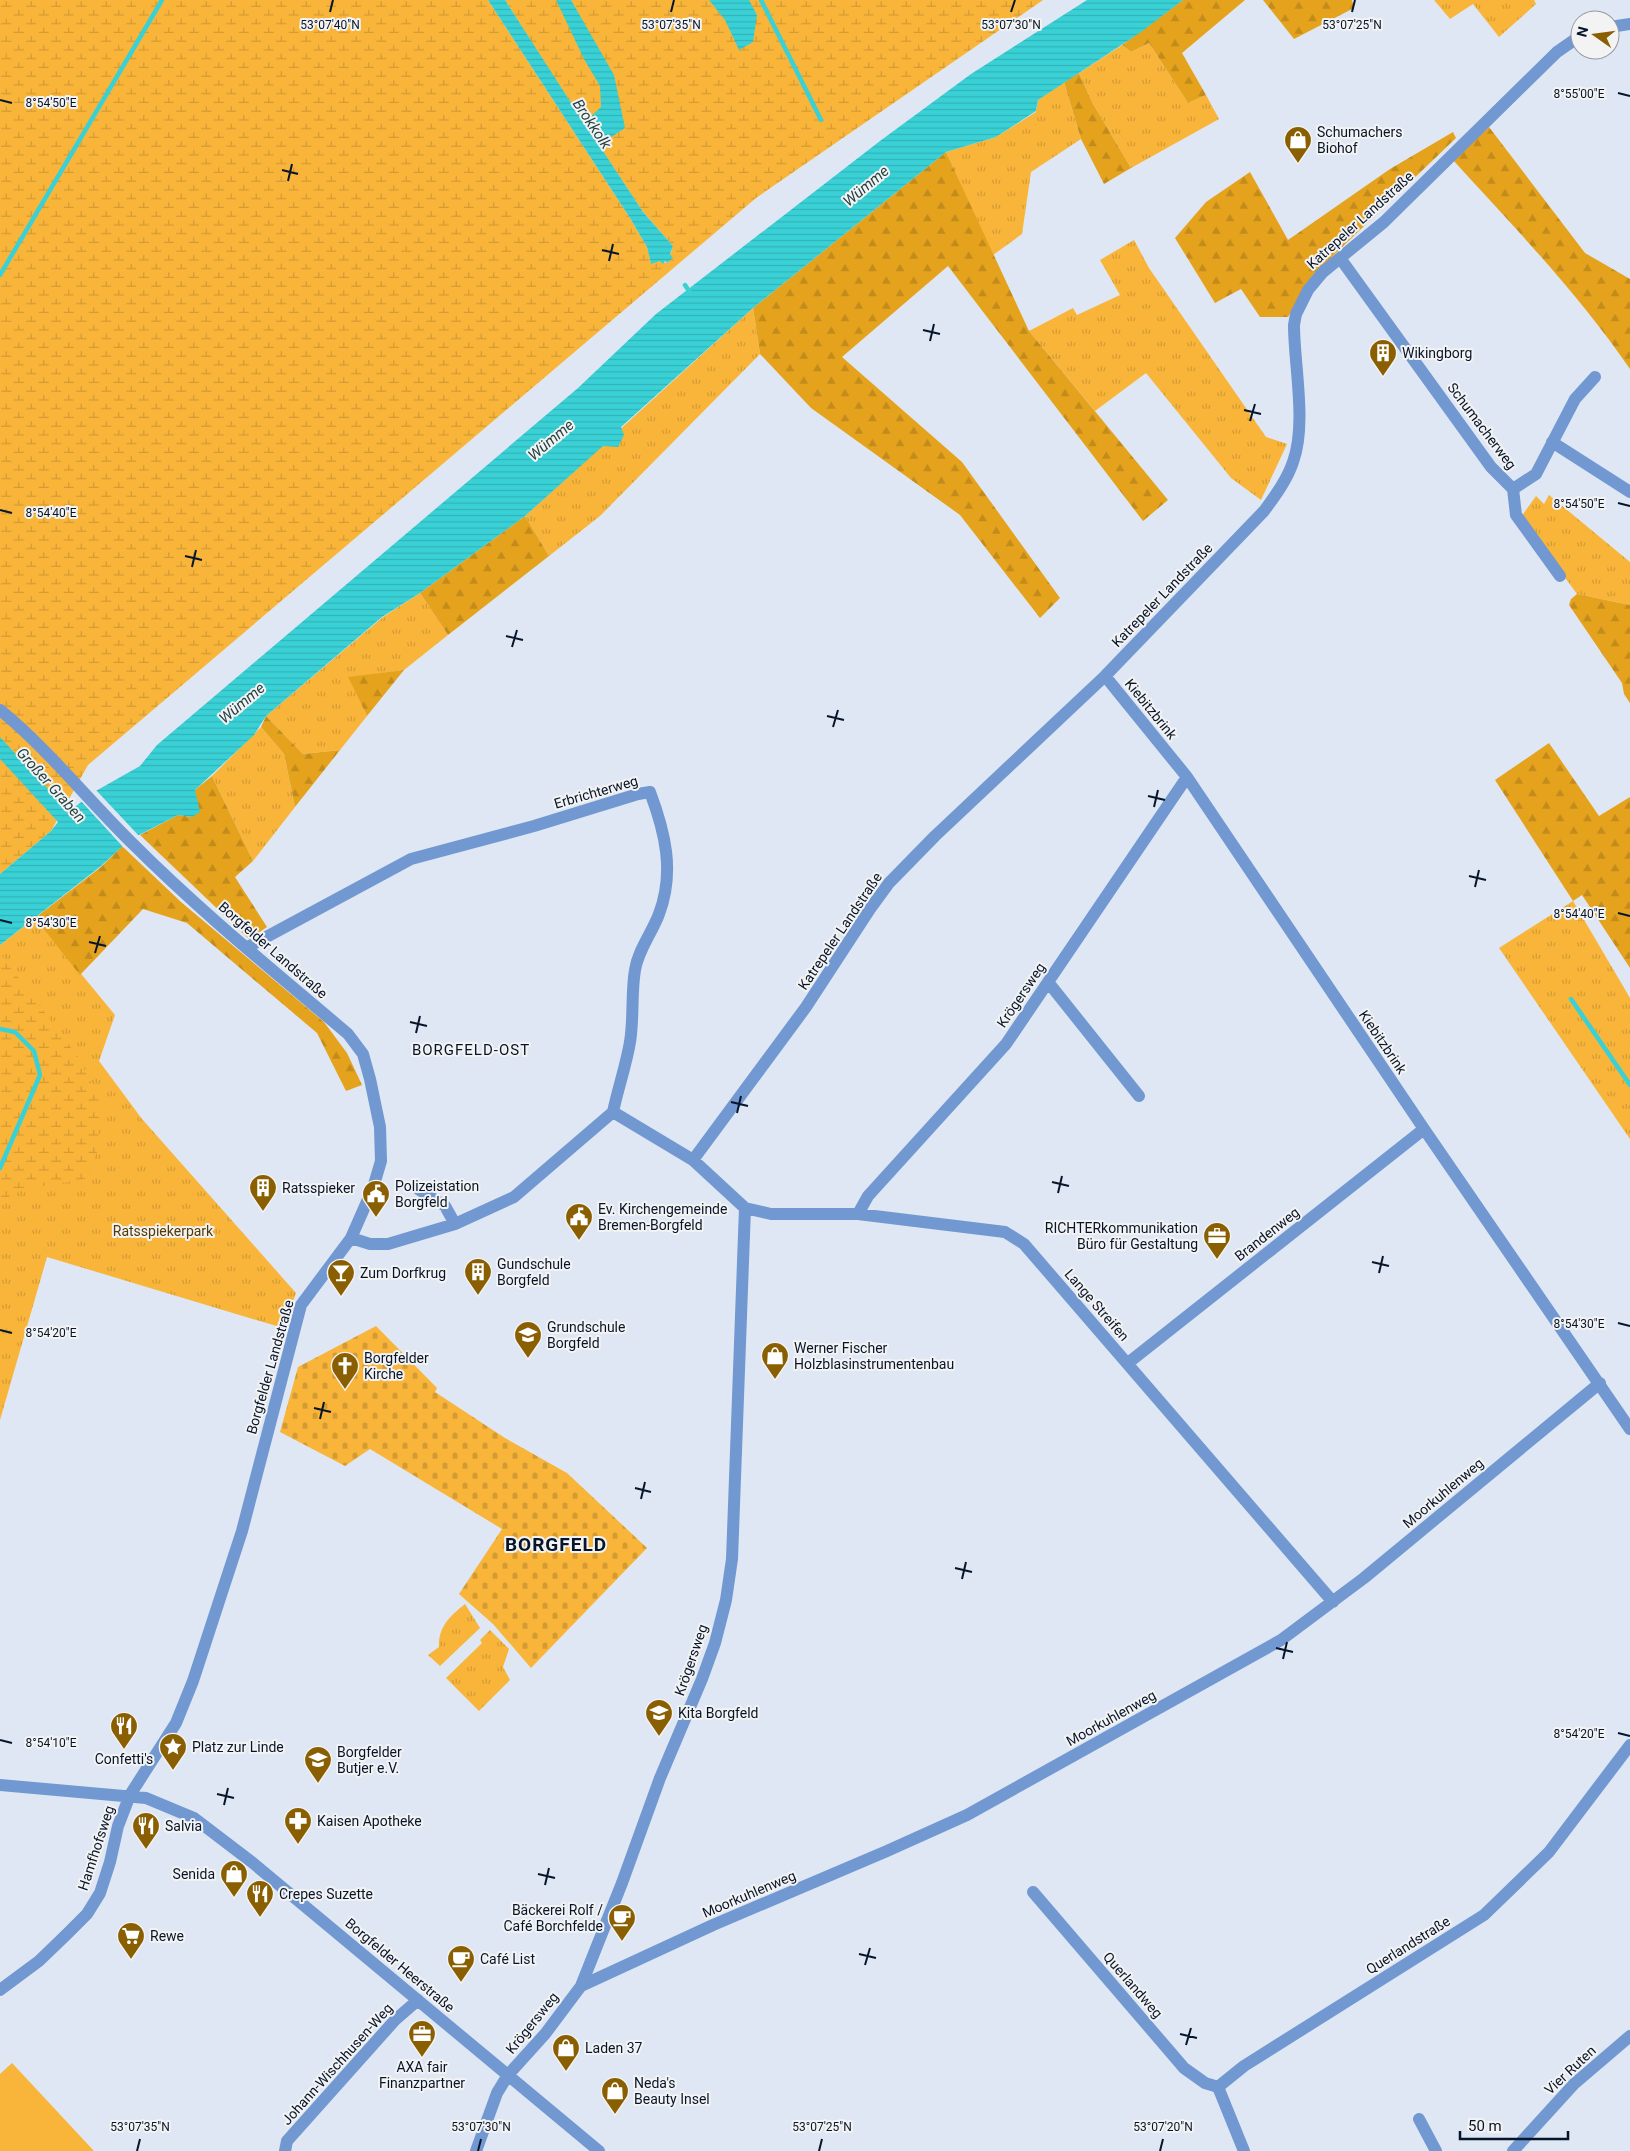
<svg xmlns="http://www.w3.org/2000/svg" width="1630" height="2151" font-family="Roboto,sans-serif">
	<style>
		.grass { fill: url(#grass-tufts) }
		.forest { fill: url(#forest-firs) }
		.wetland { fill: url(#wetland-marsh) }
		.cemetery { fill: url(#cemetery-stones) }
		.pitch { fill: #f9b53a }
		.water { fill: url(#water-rules) }
		.pier { fill: #dee7f3 }
		.lines { fill: none; stroke-linecap: round; stroke-linejoin: round }
		.stream { stroke: #39d1d6; stroke-width: 4.5 }
		.minor { stroke: #7198d1; stroke-width: 12 }
		.ticks { fill: none; stroke: #07152b; stroke-width: 2 }
		.labels { text-anchor: middle; dominant-baseline: central; stroke-width: 4; stroke-linejoin: round; paint-order: stroke }
		.poi-label { font-size: 14px; fill: #07152b; stroke: #f3f3f3; text-anchor: start }
		.street-label { font-size: 14px; fill: #07152b; stroke: #f3f3f3 }
		.park-label { font-size: 14px; fill: #543905; stroke: #f3f3f3 }
		.water-label { font-size: 15px; font-style: italic; fill: #234243; stroke: #f3f3f3 }
		.neighbourhood-label { font-size: 15px; letter-spacing: 1px; fill: #07152b; stroke: #f3f3f3 }
		.district-label { font-size: 19px; font-weight: bold; letter-spacing: 1px; fill: #07152b; stroke: #f3f3f3 }
		.ticks-label { font-size: 12px; text-anchor: middle; fill: #07152b; stroke: #f3f3f3; stroke-width: 4; stroke-linejoin: round; paint-order: stroke }
	</style>
	<defs>
		<pattern id="grass-tufts" width="24" height="20" patternUnits="userSpaceOnUse" patternTransform="scale(1.25)"><rect width="24" height="20" fill="#f9b53a"/><path d="M3 7l-1-3M5 7V3M7 7l1-3M15 17l-1-3M17 17v-4M19 17l1-3" fill="none" stroke="#d49b33"/></pattern>
		<pattern id="forest-firs" width="22" height="20" patternUnits="userSpaceOnUse" patternTransform="scale(1.25)"><rect width="22" height="20" fill="#e5a31d"/><path d="M5 1l3.5 6h-7zM16 11l3.5 6h-7z" fill="#c38b1b"/></pattern>
		<pattern id="wetland-marsh" width="20" height="14" patternUnits="userSpaceOnUse" patternTransform="scale(1.25)"><rect width="20" height="14" fill="#f9b53a"/><path d="M1 5h8M5 5V1M11 12h8M15 12V8" fill="none" stroke="#d49b33"/></pattern>
		<pattern id="cemetery-stones" width="16" height="16" patternUnits="userSpaceOnUse" patternTransform="scale(1.25)"><rect width="16" height="16" fill="#f9b53a"/><path d="M2 7V4a2 2 0 0 1 4 0v3zM10 15v-3a2 2 0 0 1 4 0v3z" fill="#d49b33"/></pattern>
		<pattern id="water-rules" width="6" height="5" patternUnits="userSpaceOnUse" patternTransform="scale(1.25)"><rect width="6" height="5" fill="#39d1d6"/><path d="M0 2.5h6" fill="none" stroke="#31b3b8"/></pattern>
	</defs>
	<rect width="100%" height="100%" fill="#dee7f3"/>
	<path class="grass" d="M1434,0H1534L1536,4L1499,37L1473,4L1450,19Z
		M1149,43L1188,103L1206,95L1219,119L1131,168L1092,102L1079,73L1122,45L1131,52Z
		M1064,82L1081,139L1031,172L1022,234L993,255L946,152L996,137L1036,112L1038,100Z
		M1134,240L1149,268L1266,437L1287,444L1261,500L1231,478L1146,373L1095,411L1029,331L1073,308L1077,315L1120,295L1100,260Z
		M753,308L760,354L600,516L549,556L525,516Z
		M1549,495L1630,562V605L1577,594L1521,517L1536,496L1544,504Z
		M420,593L448,635L404,670L349,678L367,716L340,750L303,754L266,716L383,617Z
		M261,727L284,754L295,807L253,861L212,776Z
		M1573,901L1630,998V1139L1499,948Z
		M35,918L115,1015L99,1061L142,1119L296,1293L283,1328L47,1257L0,1420V945Z
		M465,1604L480,1628L440,1666L428,1655L439,1647C438,1627 450,1616 465,1604Z
		M490,1630L509,1649L503,1667L510,1680L479,1711L446,1678L482,1643L480,1640Z"/>
	<path class="forest" d="M1183,0H1245L1182,53L1206,95L1188,103L1149,43L1131,52L1122,45Z
		M1263,0H1352L1354,8L1294,39Z
		M1079,73L1092,102L1131,168L1104,184L1081,139L1064,82Z
		M1489,127L1585,253L1630,279V369C1578,293 1514,227 1453,160Z
		M1453,132L1456,138L1312,276L1288,317H1260L1241,289L1215,303L1175,238L1206,202L1250,172L1288,240L1390,169Z
		M946,152L1029,331L1168,500L1143,521L948,266L842,357L962,462L1060,598L1040,618L960,515L811,408L760,354L753,308Z
		M525,516L549,556L448,635L420,593Z
		M1577,594L1630,605V703L1624,694L1622,683L1569,605L1571,599Z
		M404,670L367,716L348,677Z
		M266,716L303,754L340,750L295,807L284,754L261,727Z
		M1549,743L1599,816L1630,797V968L1582,895L1573,901L1495,780Z
		M212,776L253,861L235,877L267,927L249,939L140,835L178,815L192,817L195,790Z
		M122,846L181,902L324,1022L347,1053L362,1085L346,1091L317,1033L187,923L143,909L80,975L35,918L101,867Z"/>
	<path class="wetland" d="M0,0H488L630,218L647,247L651,263L660,261L667,263L672,258L670,255L673,246L643,212L547,67L505,0H1043L756,198L88,765L51,831L0,874Z
		M0,953L78,1057L101,1102L97,1152L85,1179L14,1191L0,1208Z"/>
	<path class="cemetery" d="M376,1326L437,1388L435,1392L505,1438L567,1473L647,1548L531,1668L493,1624L459,1594L502,1529L370,1449L345,1466L280,1432L298,1367Z"/>
	<path class="pitch" d="M12,2063L94,2151H0V2074Z"/>
	<path class="water" d="M488,0H505L584,123L601,107L600,86L584,59L556,0H571L614,75L625,128L599,145L643,212L673,246L670,254L673,258L667,263L665,261L663,264L660,261L651,264L647,247L630,218Z
		M709,0H749L757,15L753,42L739,50L725,20Z
		M1087,0H1183L1141,32L1038,100L1036,111L996,137L946,152L753,308L621,427L624,435L618,447L603,446L525,516L420,593L382,617L266,716L254,735L195,790L200,812L192,817L178,815L129,840L101,866L0,945V874L51,831L58,822L0,759V737L63,805L71,810L94,792L140,766L157,745L578,388L656,314L880,141L971,74Z"/>
	<path class="pier" d="M95,789L140,837L124,848L80,800Z"/>
	<g class="lines">
		<path class="stream" d="M761,0L821,120
			M0,275L162,0
			M685,285L691,294
			M1571,999L1630,1085
			M0,1029L15,1032L34,1051L40,1075L0,1168"/>
		<path class="minor" d="M1610,27L1630,24
			M1340,258L1491,467L1513,489L1516,515L1560,576
			M1552,442L1630,492
			M1513,489L1536,474L1575,399L1595,377
			M1105,676L1187,777L1424,1129L1630,1429
			M0,710C49,750 88,800 133,844C201,912 275,972 348,1034L363,1054L370,1079L380,1127L381,1161L373,1188L351,1238L301,1305L242,1531L193,1681L176,1723L130,1795L118,1826L110,1862L100,1893L87,1914L67,1934L39,1961L0,1990
			M246,948L411,859L534,826L638,794L650,792C665,832 675,872 659,914C652,933 638,950 635,970C631,993 634,1018 630,1042C626,1066 618,1088 613,1112
			M1048,982L1139,1096
			M693,1160L806,1007L870,909L889,883L935,836L1105,676L1264,511C1275,496 1287,480 1293,462C1307,424 1294,365 1294,325L1296,314L1308,290L1323,272L1384,222L1557,52L1580,36
			M418,1189L445,1206L455,1224
			M858,1214L868,1196L1006,1044L1187,777
			M351,1238L370,1244H388L455,1224L514,1197L613,1112L693,1160L745,1208L771,1214H858L1005,1232L1024,1244L1333,1602
			M1128,1363L1424,1129
			M0,1785L146,1798L194,1818L253,1863L599,2151
			M1033,1892L1184,2068L1205,2083L1218,2087
			M581,1986L713,1925L887,1851L967,1815L1281,1640L1364,1578L1600,1383
			M1218,2087L1244,2066L1484,1915L1549,1852L1630,1745
			M1218,2087L1244,2151
			M1419,2119L1436,2151
			M285,2151L287,2141L395,2020L418,2000
			M476,2151L497,2093L508,2075L545,2034L581,1986L622,1883L660,1778L702,1679L715,1643L726,1600L732,1559L745,1208
			M1513,2151L1574,2084L1630,2036"/>
	</g>
	<path class="ticks" d="M330,12L333,0M671,12L674,0M1011,12L1015,0M1352,12L1355,0M1618,93L1630,96M0,100L12,103M282,170L298,174M288,181L292,164M602,250L619,254M609,261L613,244M923,330L940,334M930,341L934,324M1244,410L1261,414M1250,421L1255,404M1618,503L1630,506M0,510L12,513M185,556L202,560M192,567L196,550M506,636L523,640M512,647L517,630M827,716L844,720M833,727L838,710M1148,796L1165,800M1154,807L1158,790M1469,876L1486,880M1475,887L1479,870M1618,913L1630,916M0,920L12,923M89,942L106,946M95,953L100,936M410,1022L427,1026M416,1033L420,1016M731,1102L748,1106M737,1113L741,1096M1052,1182L1069,1186M1058,1193L1062,1176M1372,1262L1389,1266M1379,1273L1383,1256M1618,1323L1630,1326M0,1330L12,1333M314,1408L331,1412M320,1419L324,1402M635,1488L651,1492M641,1499L645,1482M955,1568L972,1572M962,1579L966,1562M1276,1648L1293,1652M1283,1659L1287,1642M1618,1733L1630,1736M0,1740L12,1743M217,1794L234,1798M224,1805L228,1788M538,1874L555,1878M545,1885L549,1868M859,1954L876,1958M865,1965L870,1948M1180,2034L1197,2038M1186,2045L1191,2028M137,2151L140,2139M478,2151L481,2139M819,2151L822,2139M1160,2151L1163,2139"/>
	<defs>
		<symbol id="shop-pin" viewBox="-11 -11 22 30"><path d="M0 17L-7.5 6A9.5 9.5 0 1 1 7.5 6Z" fill="#8a5f01" stroke="#f3f3f3"/><path d="M-5-2.5h2.3a2.7 3.5 0 0 1 5.4 0H5L5.5 6h-11ZM-1.5-2.5h3a1.5 2.3 0 0 0-3 0Z" fill="#fff"/></symbol>
		<symbol id="building-pin" viewBox="-11 -11 22 30"><path d="M0 17L-7.5 6A9.5 9.5 0 1 1 7.5 6Z" fill="#8a5f01" stroke="#f3f3f3"/><path d="M-4-6H4V6H1V3H-1V6H-4ZM-2.5-4.3h1.7v1.8h-1.7ZM.8-4.3h1.7v1.8H.8ZM-2.5-1h1.7V.8h-1.7ZM.8-1h1.7V.8H.8Z" fill="#fff"/></symbol>
		<symbol id="civic-pin" viewBox="-11 -11 22 30"><path d="M0 17L-7.5 6A9.5 9.5 0 1 1 7.5 6Z" fill="#8a5f01" stroke="#f3f3f3"/><path d="M-.6-6.5H3V-4.5H.6V-3L4-1V1h2V6H-6V1h2V-1L-.6-3ZM-1.2 2.5V6h2.4V2.5Z" fill="#fff"/></symbol>
		<symbol id="office-pin" viewBox="-11 -11 22 30"><path d="M0 17L-7.5 6A9.5 9.5 0 1 1 7.5 6Z" fill="#8a5f01" stroke="#f3f3f3"/><path d="M-6-3h4V-5.5h4V-3h4V5H-6ZM-1-4.5V-3h2v-1.5ZM-6 0V1H6V0Z" fill="#fff"/></symbol>
		<symbol id="bar-pin" viewBox="-11 -11 22 30"><path d="M0 17L-7.5 6A9.5 9.5 0 1 1 7.5 6Z" fill="#8a5f01" stroke="#f3f3f3"/><path d="M-6-5H6L.8 .8V4.5H3.5V6h-7V4.5H-.8V.8Z" fill="#fff"/></symbol>
		<symbol id="school-pin" viewBox="-11 -11 22 30"><path d="M0 17L-7.5 6A9.5 9.5 0 1 1 7.5 6Z" fill="#8a5f01" stroke="#f3f3f3"/><path d="M0-5L7-2L0 1L-7-2ZM-4 1L0 2.5L4 1V4Q0 6-4 4Z" fill="#fff"/></symbol>
		<symbol id="church-pin" viewBox="-11 -11 22 30"><path d="M0 17L-7.5 6A9.5 9.5 0 1 1 7.5 6Z" fill="#8a5f01" stroke="#f3f3f3"/><path d="M-1.2-6h2.4v3.5h3.3v2.4h-3.3V6h-2.4V-.1h-3.3v-2.4h3.3Z" fill="#fff"/></symbol>
		<symbol id="restaurant-pin" viewBox="-11 -11 22 30"><path d="M0 17L-7.5 6A9.5 9.5 0 1 1 7.5 6Z" fill="#8a5f01" stroke="#f3f3f3"/><path d="M-5-6h1v4h1v-4h1v4h1v-4h1v5L-1.5 .5V6h-2V.5L-5-1ZM5-6V6H3V1.5H1.5Q1.5-4 5-6Z" fill="#fff"/></symbol>
		<symbol id="sight-pin" viewBox="-11 -11 22 30"><path d="M0 17L-7.5 6A9.5 9.5 0 1 1 7.5 6Z" fill="#8a5f01" stroke="#f3f3f3"/><path d="M0-6L1.8-2.2L6-1.7L2.9 1.2L3.7 5.4L0 3.3L-3.7 5.4L-2.9 1.2L-6-1.7L-1.8-2.2Z" fill="#fff"/></symbol>
		<symbol id="pharmacy-pin" viewBox="-11 -11 22 30"><path d="M0 17L-7.5 6A9.5 9.5 0 1 1 7.5 6Z" fill="#8a5f01" stroke="#f3f3f3"/><path d="M-2-6h4v4h4v4h-4v4h-4v-4h-4v-4h4Z" fill="#fff"/></symbol>
		<symbol id="cafe-pin" viewBox="-11 -11 22 30"><path d="M0 17L-7.5 6A9.5 9.5 0 1 1 7.5 6Z" fill="#8a5f01" stroke="#f3f3f3"/><path d="M-5.5-4.5H6V0H3Q3 3.5 0 3.5H-2.5Q-5.5 3.5-5.5 0ZM3-3.2v2h1.7v-2ZM-6 4.5H4V6H-6Z" fill="#fff"/></symbol>
		<symbol id="supermarket-pin" viewBox="-11 -11 22 30"><path d="M0 17L-7.5 6A9.5 9.5 0 1 1 7.5 6Z" fill="#8a5f01" stroke="#f3f3f3"/><path d="M-6-5.5h2.5l.6 2H6L4.5 2H-2.5L-4.4-4H-6ZM-1.5 3.2a1.3 1.3 0 1 0 .1 0ZM3 3.2a1.3 1.3 0 1 0 .1 0Z" fill="#fff"/></symbol>
	</defs>
	<g fill-rule="evenodd">
		<use href="#shop-pin" x="1282" y="124" width="32" height="43"/>
		<use href="#building-pin" x="1367" y="337" width="32" height="43"/>
		<use href="#building-pin" x="247" y="1172" width="32" height="43"/>
		<use href="#civic-pin" x="360" y="1178" width="32" height="43"/>
		<use href="#civic-pin" x="563" y="1201" width="32" height="43"/>
		<use href="#office-pin" x="1201" y="1220" width="32" height="43"/>
		<use href="#building-pin" x="462" y="1256" width="32" height="43"/>
		<use href="#bar-pin" x="325" y="1257" width="32" height="43"/>
		<use href="#school-pin" x="512" y="1319" width="32" height="43"/>
		<use href="#shop-pin" x="759" y="1340" width="32" height="43"/>
		<use href="#church-pin" x="329" y="1350" width="32" height="43"/>
		<use href="#school-pin" x="643" y="1697" width="32" height="43"/>
		<use href="#restaurant-pin" x="108" y="1710" width="32" height="43"/>
		<use href="#sight-pin" x="157" y="1731" width="32" height="43"/>
		<use href="#school-pin" x="302" y="1744" width="32" height="43"/>
		<use href="#pharmacy-pin" x="282" y="1805" width="32" height="43"/>
		<use href="#restaurant-pin" x="130" y="1810" width="32" height="43"/>
		<use href="#shop-pin" x="218" y="1858" width="32" height="43"/>
		<use href="#restaurant-pin" x="244" y="1878" width="32" height="43"/>
		<use href="#cafe-pin" x="606" y="1902" width="32" height="43"/>
		<use href="#supermarket-pin" x="115" y="1920" width="32" height="43"/>
		<use href="#cafe-pin" x="445" y="1943" width="32" height="43"/>
		<use href="#office-pin" x="406" y="2018" width="32" height="43"/>
		<use href="#shop-pin" x="550" y="2032" width="32" height="43"/>
		<use href="#shop-pin" x="599" y="2075" width="32" height="43"/>
	</g>
	<g class="labels">
		<g class="poi-label">
			<text x="1317" y="132">Schumachers<tspan x="1317" dy="16">Biohof</tspan></text>
			<text x="1402" y="353">Wikingborg</text>
			<text x="395" y="1186">Polizeistation<tspan x="395" dy="16">Borgfeld</tspan></text>
			<text x="282" y="1188">Ratsspieker</text>
			<text x="598" y="1209">Ev. Kirchengemeinde<tspan x="598" dy="16">Bremen-Borgfeld</tspan></text>
			<text x="1198" y="1228" text-anchor="end">RICHTERkommunikation<tspan x="1198" dy="16">Büro für Gestaltung</tspan></text>
			<text x="497" y="1264">Gundschule<tspan x="497" dy="16">Borgfeld</tspan></text>
			<text x="360" y="1273">Zum Dorfkrug</text>
			<text x="547" y="1327">Grundschule<tspan x="547" dy="16">Borgfeld</tspan></text>
			<text x="794" y="1348">Werner Fischer<tspan x="794" dy="16">Holzblasinstrumentenbau</tspan></text>
			<text x="364" y="1358">Borgfelder<tspan x="364" dy="16">Kirche</tspan></text>
			<text x="678" y="1713">Kita Borgfeld</text>
			<text x="192" y="1747">Platz zur Linde</text>
			<text x="337" y="1752">Borgfelder<tspan x="337" dy="16">Butjer e.V.</tspan></text>
			<text x="124" y="1759" text-anchor="middle">Confetti's</text>
			<text x="317" y="1821">Kaisen Apotheke</text>
			<text x="165" y="1826">Salvia</text>
			<text x="215" y="1874" text-anchor="end">Senida</text>
			<text x="279" y="1894">Crepes Suzette</text>
			<text x="603" y="1910" text-anchor="end">Bäckerei Rolf /<tspan x="603" dy="16">Café Borchfelde</tspan></text>
			<text x="150" y="1936">Rewe</text>
			<text x="480" y="1959">Café List</text>
			<text x="585" y="2048">Laden 37</text>
			<text x="422" y="2067" text-anchor="middle">AXA fair<tspan x="422" dy="16">Finanzpartner</tspan></text>
			<text x="634" y="2083">Neda's<tspan x="634" dy="16">Beauty Insel</tspan></text>
		</g>
		<g class="street-label">
			<text transform="translate(1360 220) rotate(-42)">Katrepeler Landstraße</text>
			<text transform="translate(1482 426) rotate(53)">Schumacherweg</text>
			<text transform="translate(1162 595) rotate(-46)">Katrepeler Landstraße</text>
			<text transform="translate(1151 709) rotate(51)">Kiebitzbrink</text>
			<text transform="translate(596 792) rotate(-16)">Erbrichterweg</text>
			<text transform="translate(840 931) rotate(-56)">Katrepeler Landstraße</text>
			<text transform="translate(273 950) rotate(41)">Borgfelder Landstraße</text>
			<text transform="translate(1021 995) rotate(-56)">Krögersweg</text>
			<text transform="translate(1383 1042) rotate(56)">Kiebitzbrink</text>
			<text transform="translate(1267 1234) rotate(-38)">Brandenweg</text>
			<text transform="translate(1097 1305) rotate(49)">Lange Streifen</text>
			<text transform="translate(270 1367) rotate(-74)">Borgfelder Landstraße</text>
			<text transform="translate(1443 1493) rotate(-40)">Moorkuhlenweg</text>
			<text transform="translate(691 1660) rotate(-71)">Krögersweg</text>
			<text transform="translate(1111 1718) rotate(-29)">Moorkuhlenweg</text>
			<text transform="translate(96 1848) rotate(-72)">Hamfhofsweg</text>
			<text transform="translate(749 1894) rotate(-23)">Moorkuhlenweg</text>
			<text transform="translate(1408 1945) rotate(-32)">Querlandstraße</text>
			<text transform="translate(400 1965) rotate(40)">Borgfelder Heerstraße</text>
			<text transform="translate(1133 1985) rotate(49)">Querlandweg</text>
			<text transform="translate(532 2023) rotate(-51)">Krögersweg</text>
			<text transform="translate(337 2064) rotate(-48)">Johann-Wischhusen-Weg</text>
			<text transform="translate(1570 2070) rotate(-43)">Vier Ruten</text>
		</g>
		<g class="park-label">
			<text x="163" y="1231">Ratsspiekerpark</text>
		</g>
		<g class="water-label">
			<text transform="translate(592 124) rotate(56)">Brokkolk</text>
			<text transform="translate(866 186) rotate(-40)">Wümme</text>
			<text transform="translate(551 440) rotate(-40)">Wümme</text>
			<text transform="translate(242 703) rotate(-40)">Wümme</text>
			<text transform="translate(51 785) rotate(48)">Großer Graben</text>
		</g>
		<g class="neighbourhood-label">
			<text x="471" y="1050">BORGFELD-OST</text>
		</g>
		<g class="district-label">
			<text x="556" y="1544">BORGFELD</text>
		</g>
	</g>
	<g class="ticks-label">
		<text x="330" y="29">53°07'40"N</text>
		<text x="671" y="29">53°07'35"N</text>
		<text x="1011" y="29">53°07'30"N</text>
		<text x="1352" y="29">53°07'25"N</text>
		<text x="1579" y="98">8°55'00"E</text>
		<text x="51" y="107">8°54'50"E</text>
		<text x="1579" y="508">8°54'50"E</text>
		<text x="51" y="517">8°54'40"E</text>
		<text x="1579" y="918">8°54'40"E</text>
		<text x="51" y="927">8°54'30"E</text>
		<text x="1579" y="1328">8°54'30"E</text>
		<text x="51" y="1337">8°54'20"E</text>
		<text x="1579" y="1738">8°54'20"E</text>
		<text x="51" y="1747">8°54'10"E</text>
		<text x="140" y="2131">53°07'35"N</text>
		<text x="481" y="2131">53°07'30"N</text>
		<text x="822" y="2131">53°07'25"N</text>
		<text x="1163" y="2131">53°07'20"N</text>
	</g>
	<g transform="translate(1595 35) rotate(284)"><circle r="24" fill="#f3f3f3" stroke="#959aa3"/>
	<path d="M0-4L9 19L0 12L-9 19Z" fill="#8a5f01"/>
	<text y="-8" font-size="14" font-weight="bold" text-anchor="middle" fill="#07152b">N</text>
	</g>
	<path d="M1460 2131v8h108v-8" fill="none" stroke="#07152b" stroke-width="2.5"/>
	<text x="1468" y="2131" font-size="15" fill="#07152b" stroke="#f3f3f3" stroke-width="4" paint-order="stroke">50 m</text>
</svg>
